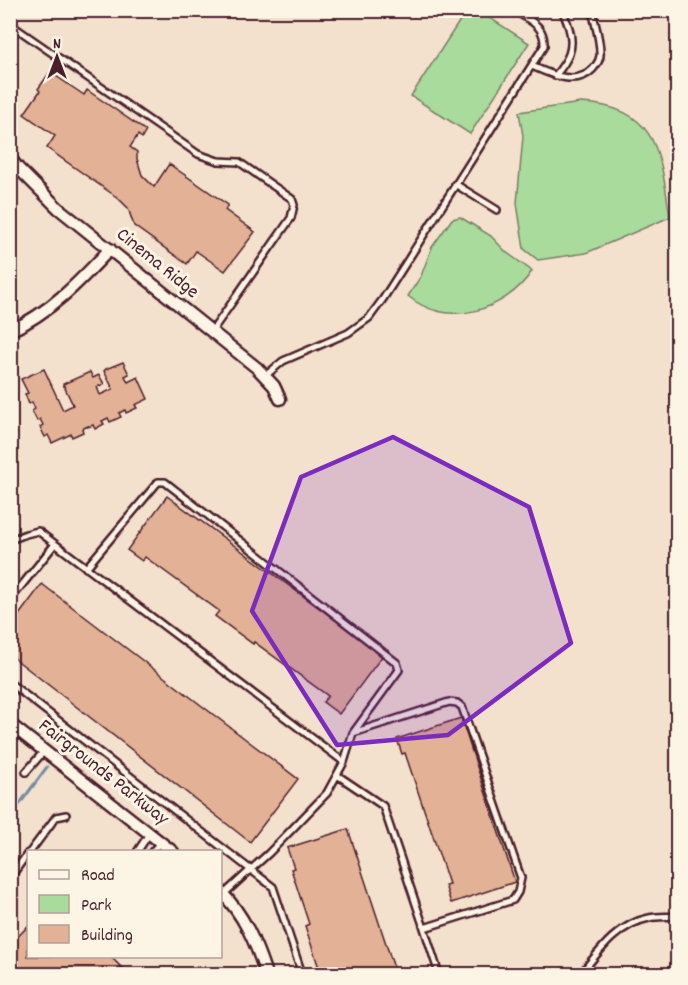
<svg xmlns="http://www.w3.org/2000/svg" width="688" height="985" font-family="Dekko,sans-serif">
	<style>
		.green { fill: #a8db9c; stroke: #797d64; stroke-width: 1.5 }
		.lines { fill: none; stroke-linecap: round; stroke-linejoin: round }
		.stream { stroke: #768da4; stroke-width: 3 }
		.building { fill: #e3b195; stroke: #4a1f2b; stroke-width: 1.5 }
		.lane-casing { stroke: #4a1f2b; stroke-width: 10 }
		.street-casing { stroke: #4a1f2b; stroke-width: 15 }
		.lane { stroke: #fcf5e5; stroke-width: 5 }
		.street { stroke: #fcf5e5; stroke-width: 10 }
		.marked { fill: #7b2cbf; fill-opacity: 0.2; stroke: #7b2cbf; stroke-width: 4.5; stroke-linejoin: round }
		.labels { text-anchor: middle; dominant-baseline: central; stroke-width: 6; stroke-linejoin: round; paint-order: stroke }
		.street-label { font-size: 20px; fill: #4a1f2b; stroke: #fcf5e5 }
	</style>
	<rect width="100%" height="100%" fill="#f4e1cd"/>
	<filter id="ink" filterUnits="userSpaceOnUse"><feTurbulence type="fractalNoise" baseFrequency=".0167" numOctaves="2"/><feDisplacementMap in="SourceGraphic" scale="12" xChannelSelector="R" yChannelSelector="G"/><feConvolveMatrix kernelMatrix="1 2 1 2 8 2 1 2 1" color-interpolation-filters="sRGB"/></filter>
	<g filter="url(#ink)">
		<path class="green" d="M466,11H479L529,43L470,134L411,96Z
			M581,103C659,107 660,154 670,217L586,253L538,260L524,249L517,203L523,136L519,112Z
			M460,217L491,236L506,252L532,271C506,311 447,329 408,296L421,276L432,247L452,219Z"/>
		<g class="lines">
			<path class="stream" d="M10,817L47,767"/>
		</g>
		<path class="building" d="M50,72L84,95L87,90L146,131L142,138L138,135L130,147L137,152V159L142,175L154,187L169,164L228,205L225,210L255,232L225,271L196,251L187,264L134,226L128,208L118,198L47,148L55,136L24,114L40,91L38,89Z
			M123,362L129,374L125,376L128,382L138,377L148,399L135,405L137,408L126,413L125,410L119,413L121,417L110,422L108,418L102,421L104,424L95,429L93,425L88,427V426L82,429L83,432L72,437L71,434L52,443L48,435L45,437L40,427L43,425L40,419L37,421L32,411L35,409L32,402L29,404L25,394L28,393L21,379L44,369L63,410L73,405L63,384L90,372L93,378L99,375L104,384L97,387L100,395L113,389L104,371L106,369Z
			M167,496L383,655L339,714L323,702L328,696L254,642L253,644L215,616L219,611L145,557L142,561L127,550Z
			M42,584L298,779L250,842L10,655V627Z
			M461,718L515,882L451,903L445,885L449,884L405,753L402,754L397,739Z
			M348,829L396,974H321L305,926L309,924L291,869L294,868L287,848Z
			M28,926V956H110L125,971L126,974H18L10,967V945Z"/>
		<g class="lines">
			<defs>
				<path id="lane" d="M526,18L532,10
					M10,24L198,154L218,161L239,162L292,199L294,205L291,218L212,331
					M532,66C550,74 576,87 593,69C597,64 601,59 600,52C600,39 595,24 592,10
					M555,76C568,60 575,49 569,28C567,22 565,16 562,10
					M455,184L497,210
					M265,376L283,361L348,333L369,318L383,299L544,46C545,25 530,21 514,10
					M10,540L26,534L38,531L344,762L327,793L269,853L224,894
					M86,568L158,482H165L397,663L399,670L353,733
					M10,600L55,544
					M10,683L273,887L302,974
					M344,762L353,733L449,702L457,703L462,707L521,878L518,892L513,900L424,928L439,974
					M26,772L45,750
					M337,775L383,806L424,928
					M30,852L56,817L66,815
					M137,852L149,834
					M152,852L161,841
					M10,878L28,853
					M581,974C599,951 618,924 649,918C658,916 668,917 678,916"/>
				<path id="street" d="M10,158L18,168L58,208L257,368L274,386L280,399
					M10,331C51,312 80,281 110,249
					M10,724L173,852
					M220,891C244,914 256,944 266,974"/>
			</defs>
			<use href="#lane" class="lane-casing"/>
			<use href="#street" class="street-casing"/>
			<use href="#lane" class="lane"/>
			<use href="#street" class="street"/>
		</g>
	</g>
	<path class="marked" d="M393,437L529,507L571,643L448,735L337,745L252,611L301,477Z"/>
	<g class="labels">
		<g class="street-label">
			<text transform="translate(157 264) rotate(39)">Cinema Ridge</text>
			<text transform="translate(103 773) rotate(38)">Fairgrounds Parkway</text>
		</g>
	</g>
	<rect width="688" height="985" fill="none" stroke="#fcf5e5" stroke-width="36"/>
	<rect x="18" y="18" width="652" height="949" fill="none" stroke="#4a1f2b" stroke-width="2" filter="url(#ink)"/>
	<rect x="27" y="850" width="195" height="108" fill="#fcf5e5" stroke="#b59f9b" stroke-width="1.5"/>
	<rect x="39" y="870" width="30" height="9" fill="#fcf5e5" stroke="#b59f9b" stroke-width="1.5"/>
	<text x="81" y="880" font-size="18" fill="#4a1f2b">Road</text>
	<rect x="39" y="895" width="30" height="18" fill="#a8db9c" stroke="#b59f9b" stroke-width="1.5"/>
	<text x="81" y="910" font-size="18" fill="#4a1f2b">Park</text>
	<rect x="39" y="925" width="30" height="18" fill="#e3b195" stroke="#b59f9b" stroke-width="1.5"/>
	<text x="81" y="940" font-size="18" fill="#4a1f2b">Building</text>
	<g transform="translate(57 57)" stroke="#fcf5e5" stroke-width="4.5" paint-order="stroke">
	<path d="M0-4.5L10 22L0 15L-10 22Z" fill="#4a1f2b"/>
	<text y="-9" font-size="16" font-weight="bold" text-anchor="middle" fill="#4a1f2b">N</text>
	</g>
</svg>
